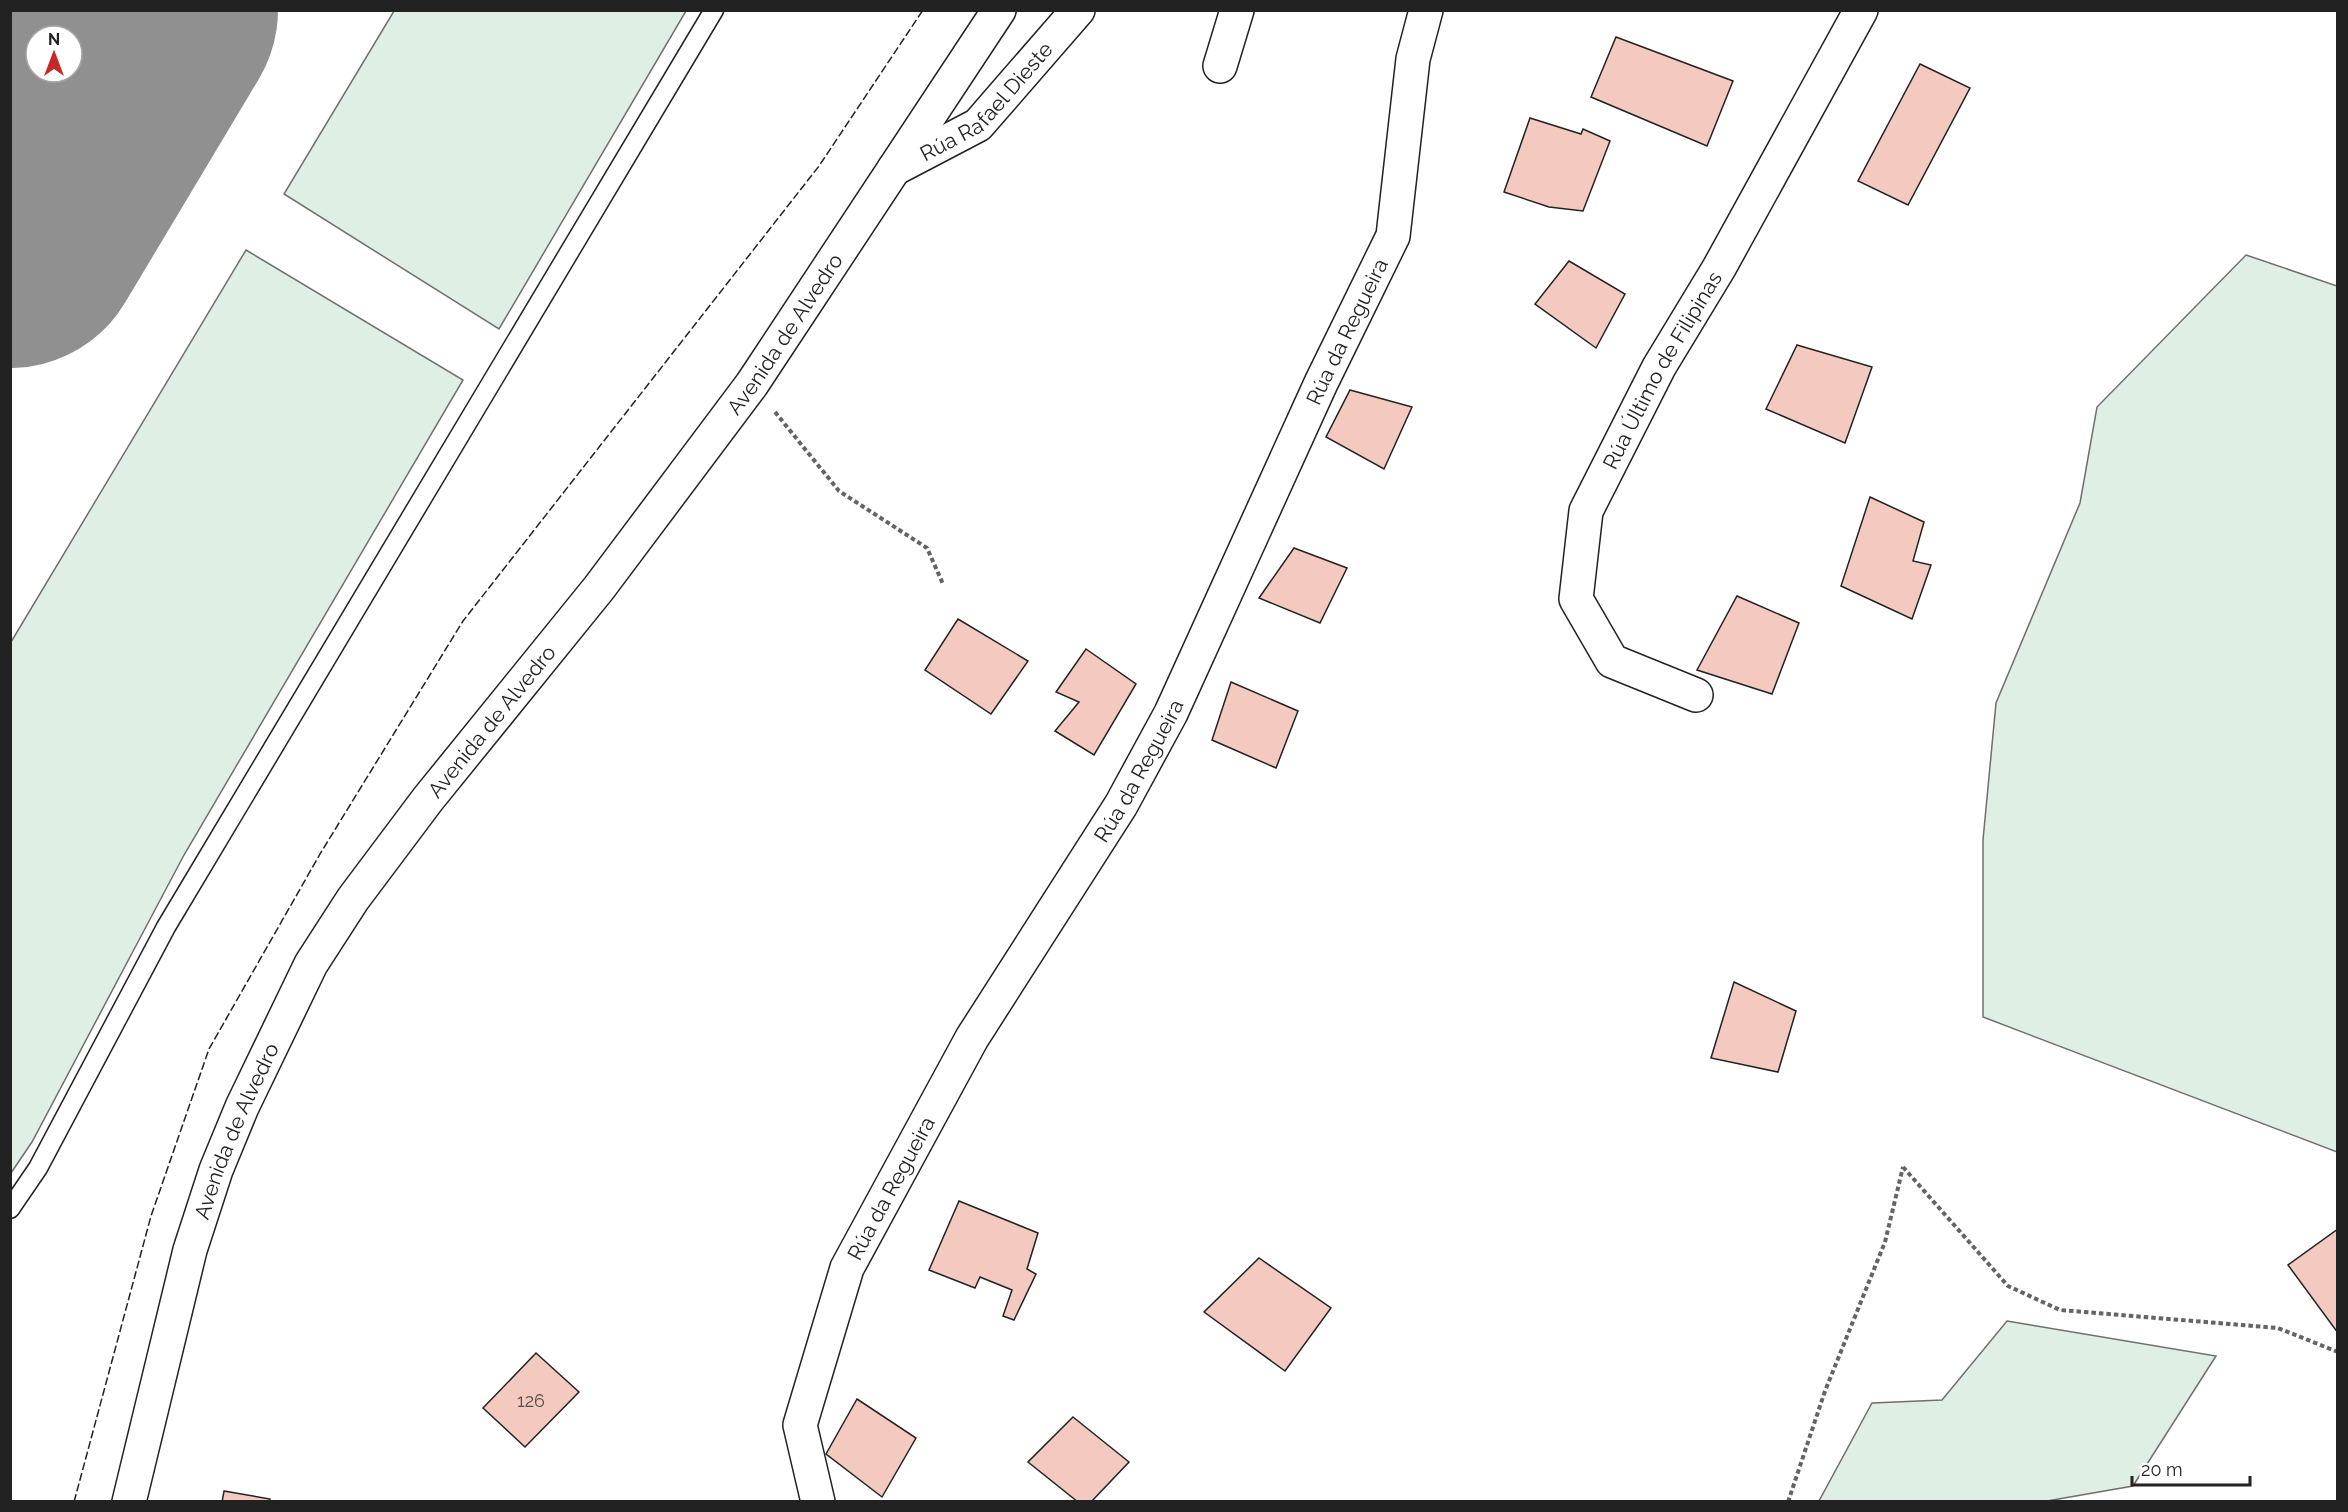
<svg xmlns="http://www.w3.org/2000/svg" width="2348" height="1512" font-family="Raleway,sans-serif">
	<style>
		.green { fill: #e0efe3; stroke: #6f6f6f; stroke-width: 1.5 }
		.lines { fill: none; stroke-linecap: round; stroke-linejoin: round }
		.runway { stroke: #909090; stroke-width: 268 }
		.building { fill: #f3c9c0; stroke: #222; stroke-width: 1.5 }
		.lane-casing { stroke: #222; stroke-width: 21 }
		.street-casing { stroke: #222; stroke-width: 36 }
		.highway-casing { stroke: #222; stroke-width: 36 }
		.path { stroke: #646464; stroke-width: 4; stroke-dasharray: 4.5 3; stroke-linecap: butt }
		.lane { stroke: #fff; stroke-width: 18 }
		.street { stroke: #fff; stroke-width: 33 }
		.highway { stroke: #fff; stroke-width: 33 }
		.fence { stroke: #222; stroke-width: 1.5; stroke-dasharray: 8 3; stroke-linecap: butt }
		.labels { text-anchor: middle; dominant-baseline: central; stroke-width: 4.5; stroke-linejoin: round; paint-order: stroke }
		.number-label { font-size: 18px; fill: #564c4a }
		.street-label { font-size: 21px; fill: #222; stroke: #fff }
	</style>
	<rect width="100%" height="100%" fill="#fff"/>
	<path class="green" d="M394,11H686L499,329L284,194Z
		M246,250L463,380L184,855L32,1142L11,1173V642Z
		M2246,255L2337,286V1152L1983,1017V840L1996,703L2080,503L2097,407Z
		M2007,1321L2216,1356L2133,1486L2047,1501H1819L1872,1403L1942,1400Z"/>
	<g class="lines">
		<path class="runway" d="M10,234L144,10"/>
	</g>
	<path class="building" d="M1616,37L1733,81L1707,146L1591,97Z
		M1920,64L1970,88L1908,205L1858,181Z
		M1530,118L1581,134L1583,129L1610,141L1583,211L1549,207L1504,192Z
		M1569,261L1625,294L1596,348L1535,304Z
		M1797,345L1872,367L1845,443L1766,409Z
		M1350,390L1412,407L1384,469L1326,437Z
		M1870,497L1924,522L1913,561L1931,565L1912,619L1841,586Z
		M1294,548L1347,568L1320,623L1259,598Z
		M1737,596L1799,623L1772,694L1697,670Z
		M958,619L1028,661L991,714L925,670Z
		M1086,649L1136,684L1094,755L1055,731L1079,702L1056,692Z
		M1231,682L1298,711L1276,768L1212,740Z
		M1734,982L1796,1011L1778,1072L1711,1058Z
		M959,1201L1038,1233L1027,1269L1036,1274L1014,1320L1003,1316L1012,1290L980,1277L975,1288L929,1270Z
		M2338,1229V1333L2288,1265Z
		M1259,1258L1331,1308L1285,1371L1204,1312Z
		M536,1353L579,1392L525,1447L483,1408Z
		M857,1399L916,1438L882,1497L826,1454Z
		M1073,1417L1129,1462L1091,1502H1078L1028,1462Z
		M224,1491L270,1499L269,1502H222Z"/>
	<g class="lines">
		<defs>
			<path id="lane" d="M10,1209L38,1168L166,927L714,10"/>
			<g id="street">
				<path d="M1220,66L1237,10"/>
				<path id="s1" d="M894,169L978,125L1078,10"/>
				<path id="s2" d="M1696,695L1612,661L1576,599L1586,511L1659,367L1719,268L1861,10"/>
				<path id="s3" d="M818,1502L800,1425L847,1268L972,1038L1121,805L1171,713L1321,383L1393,236L1413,59L1426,10"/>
			</g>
			<g id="highway">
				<path id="s4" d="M129,1502L190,1250L216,1170L242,1107L311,964L353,899L428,799L599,588L752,384L999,10"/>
			</g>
		</defs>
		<use href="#lane" class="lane-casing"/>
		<use href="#street" class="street-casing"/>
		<use href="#highway" class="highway-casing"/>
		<path class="path" d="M775,412L839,491L927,548L943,584
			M1903,1167L2008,1286L2060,1310L2278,1328L2338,1352
			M1788,1502L1825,1391L1885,1242L1903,1167"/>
		<use href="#lane" class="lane"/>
		<use href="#street" class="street"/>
		<use href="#highway" class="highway"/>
		<path class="fence" d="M74,1502L151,1216L209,1049L320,854L463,621L819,166L923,10"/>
	</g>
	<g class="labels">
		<g class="number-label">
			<text x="531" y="1400">126</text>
		</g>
		<g class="street-label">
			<text stroke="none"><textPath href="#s1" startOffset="116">Rúa Rafael Dieste</textPath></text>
			<text stroke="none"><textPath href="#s3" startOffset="1306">Rúa da Regueira</textPath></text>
			<text stroke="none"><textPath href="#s4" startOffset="1359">Avenida de Alvedro</textPath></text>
			<text stroke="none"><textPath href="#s2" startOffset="411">Rúa Último de Filipinas</textPath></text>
			<text stroke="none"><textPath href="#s4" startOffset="873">Avenida de Alvedro</textPath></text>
			<text stroke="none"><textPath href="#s3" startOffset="820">Rúa da Regueira</textPath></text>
			<text stroke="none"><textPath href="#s4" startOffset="387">Avenida de Alvedro</textPath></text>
			<text stroke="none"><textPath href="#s3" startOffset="334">Rúa da Regueira</textPath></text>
		</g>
	</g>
	<rect width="2348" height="1512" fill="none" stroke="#222222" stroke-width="24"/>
	<g transform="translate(54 54)"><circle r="28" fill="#ffffff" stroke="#a7a7a7" stroke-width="1.5"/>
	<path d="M0-4.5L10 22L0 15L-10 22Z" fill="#c62828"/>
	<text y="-9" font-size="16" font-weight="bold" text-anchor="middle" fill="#222222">N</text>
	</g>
	<path d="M2132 1476v9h118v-9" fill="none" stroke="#222222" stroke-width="3"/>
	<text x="2141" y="1476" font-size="18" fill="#222222" stroke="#ffffff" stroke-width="4.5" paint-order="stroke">20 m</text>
</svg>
